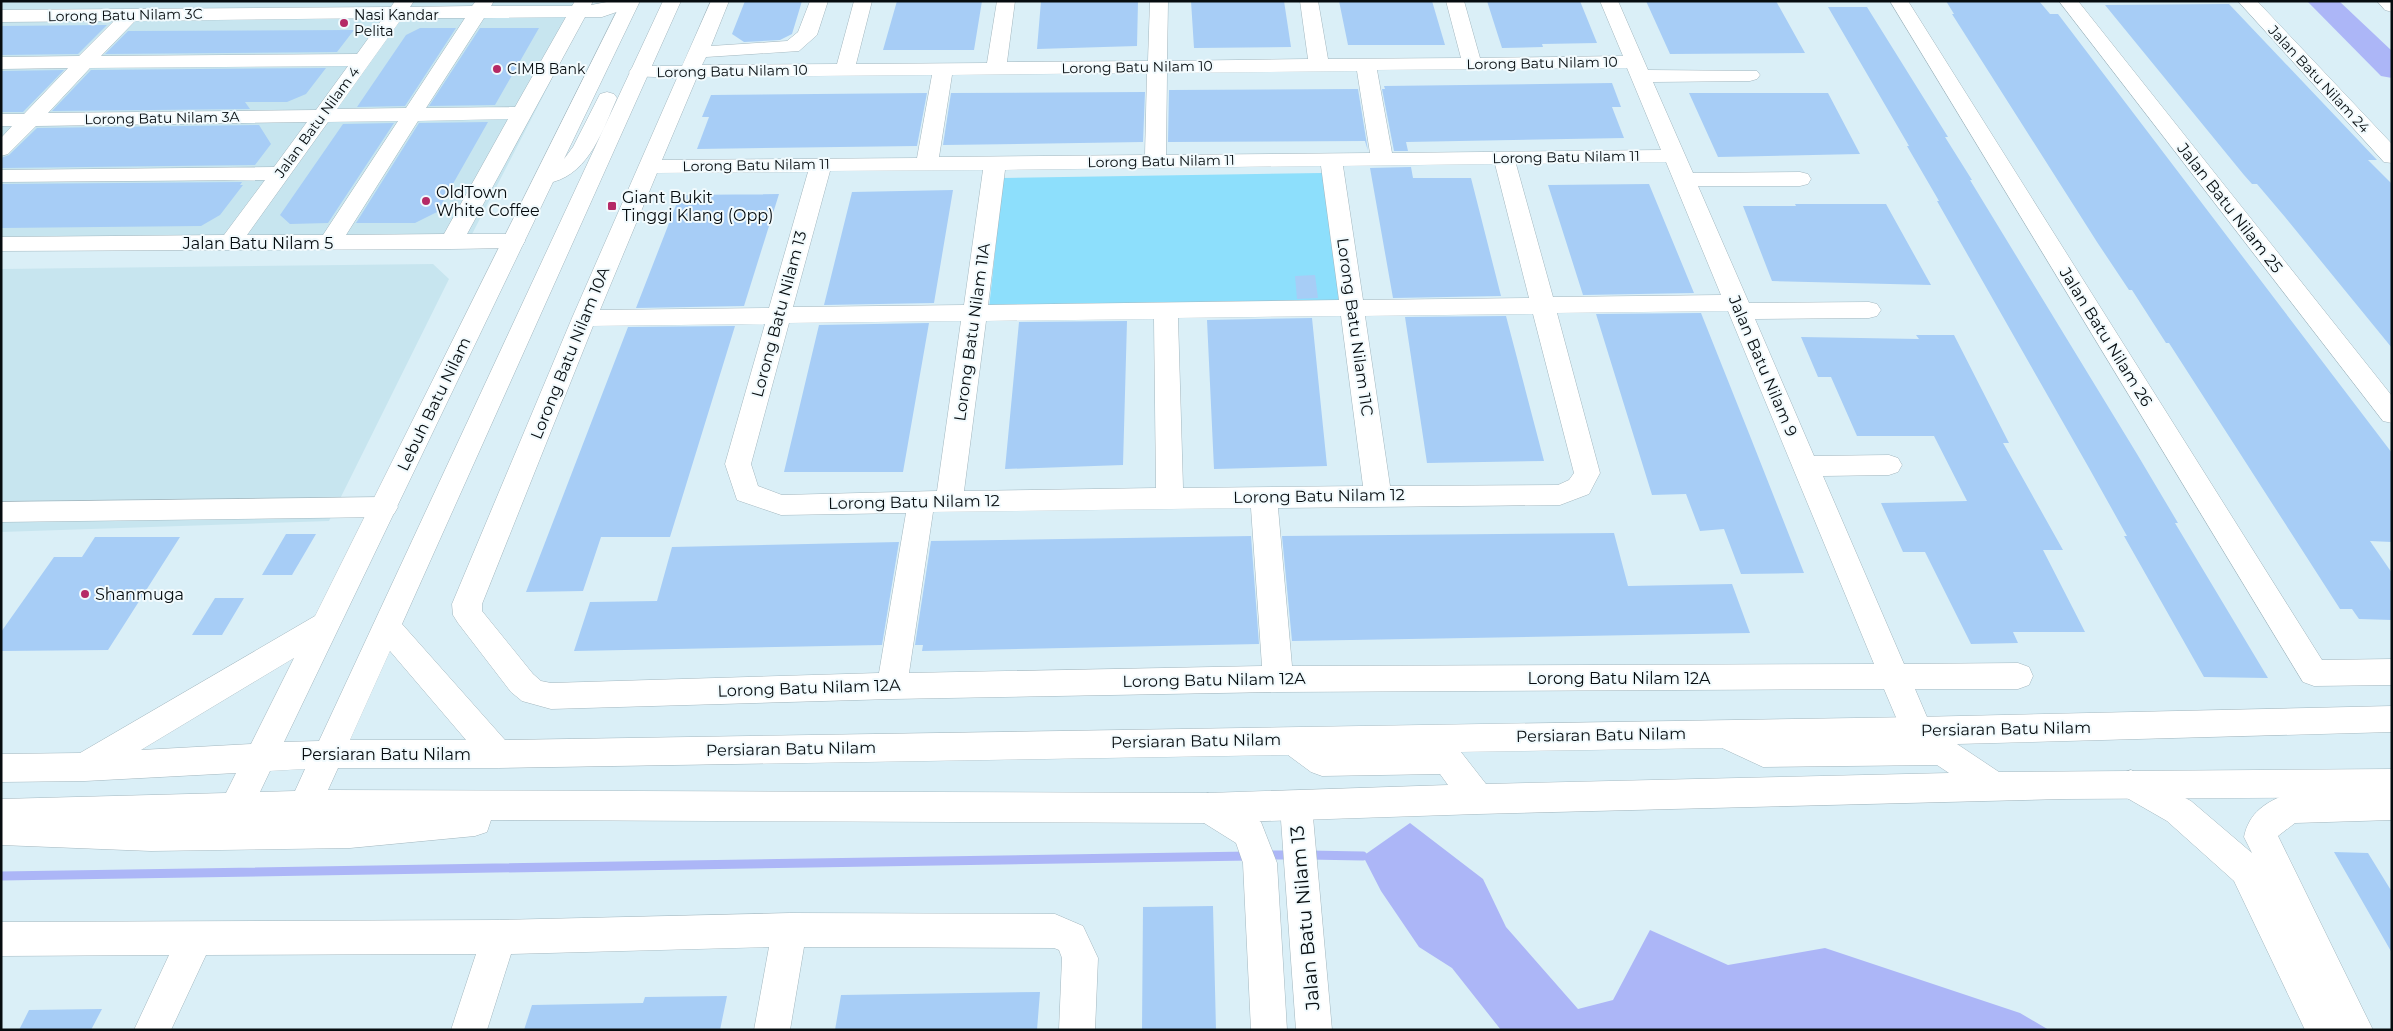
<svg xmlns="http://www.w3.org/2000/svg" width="2393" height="1031" font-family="Montserrat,sans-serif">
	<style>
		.built { fill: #c7e5ef }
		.green { fill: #8ddffc }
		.water { fill: #acb6f7 }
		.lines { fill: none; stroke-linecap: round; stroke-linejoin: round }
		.stream { stroke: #acb6f7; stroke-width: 9 }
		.river { fill: #acb6f7; fill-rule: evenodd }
		.building { fill: #a7cdf6 }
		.minor-casing { stroke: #a3b7bf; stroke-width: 1 }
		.major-casing { stroke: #a3b7bf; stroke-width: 1 }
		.minor { fill: #fff; fill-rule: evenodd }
		.major { fill: #fff; fill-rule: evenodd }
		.poi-dot { fill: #b52a66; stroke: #f1fafd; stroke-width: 2 }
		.labels { text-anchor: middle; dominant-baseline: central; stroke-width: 4; stroke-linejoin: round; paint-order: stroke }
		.far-street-label { font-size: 14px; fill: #060c0f; stroke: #f1fafd }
		.far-poi-label { font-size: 14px; fill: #060c0f; stroke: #f1fafd; text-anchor: start }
		.poi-label { font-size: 16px; fill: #060c0f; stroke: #f1fafd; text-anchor: start }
		.street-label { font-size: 16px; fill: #060c0f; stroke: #f1fafd }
		.near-street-label { font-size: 19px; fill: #060c0f; stroke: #f1fafd }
	</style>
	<rect width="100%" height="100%" fill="#daeff7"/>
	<path class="built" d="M1,1H592L469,240L1,247Z
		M433,264L449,279L329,521L1,532V269Z"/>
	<path class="green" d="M1322,173L1342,302L989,308L1003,178Z"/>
	<path class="water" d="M1410,823L1483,879L1506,927L1578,1009L1613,1000L1650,930L1728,965L1825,948L2020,1013L2049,1030H1501L1452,968L1419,947L1381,891L1363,856Z"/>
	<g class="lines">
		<path class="stream" d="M1266,855H1292
			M1308,855L1363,856
			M1,876L1249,856"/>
		<path class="river" d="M2307,1H2339L2392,51V78L2381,76Z"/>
	</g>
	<path class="building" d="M745,1H802L792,34L780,40L744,42L732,34Z
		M897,1H982L974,50H883Z
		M1041,1H1138L1137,46L1037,49Z
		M1191,1H1284L1291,47L1194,48Z
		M1339,1H1432L1445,45H1348Z
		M1487,1H1580L1597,43L1542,44L1543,47L1502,48Z
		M1646,1H1776L1805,53L1670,54Z
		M1946,1H2039L2050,14H2058L2392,453V542L2370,541L2392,573V620L2359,619L2352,609H2340L2169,343H2166L2132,290H2129L2097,242L1952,14H1954Z
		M2229,4L2377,160H2368L2392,184V348L2285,217L2257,184H2252L2244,175L2105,5Z
		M1828,7H1867L1948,137H1945L1972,180H1970L2137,454L2178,523H2175L2268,678L2204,677L2124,536H2127L2089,468L1937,201H1939L1907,146H1909Z
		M107,25L78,54L1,55V26Z
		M420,28H456L405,106L357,107L406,35Z
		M480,28H539L495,105L429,106Z
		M354,30L337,52L105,54L128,31Z
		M326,68L306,94L287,102H245L250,109L52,111L91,70Z
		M64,70L23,112H1V71Z
		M1612,83L1621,107H1612L1624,138L1406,142L1408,151H1394L1382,89H1385L1384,86Z
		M1358,89L1368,151L1365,141L1168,142L1169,90Z
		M1145,92L1143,142L943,145L951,93Z
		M927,93L917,146L697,149L709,117H702L711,95Z
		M1689,93H1828L1860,154L1718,157Z
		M488,122L437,212L415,223H356L419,123Z
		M394,123L328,223L290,224L280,215L343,124Z
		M259,125L271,144L255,165L1,168V158L9,155L37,128Z
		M1411,167L1413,178H1471L1501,296L1393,298L1370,168Z
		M242,182L240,185H243L220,215L201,226L1,228V184Z
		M1649,184L1694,293L1583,295L1548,185Z
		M953,190L934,303L824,305L852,192Z
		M779,194L744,306L636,308L680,195Z
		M1795,204H1886L1931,285L1772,281L1743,206H1796Z
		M1315,275L1318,298L1297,299L1295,276Z
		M1701,313L1752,441L1804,573L1741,574L1724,529L1700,531L1686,494L1652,495L1596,314Z
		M1506,316L1544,461L1427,463L1405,317Z
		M1312,318L1327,466L1214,469L1207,320Z
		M1127,321L1123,465L1005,469L1019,322Z
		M929,323L903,472H784L819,325Z
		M735,326L670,537H601L583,591L526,592L628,327Z
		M1916,335H1954L2009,443H2003L2063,550H2043L2085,632H2013L2018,643L1971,644L1925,552H1903L1881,503L1967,501L1934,436H1857L1831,377H1818L1801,337L1919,339Z
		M1614,533L1628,586L1732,584L1750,633L1292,641L1282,536Z
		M286,534H316L292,575H262Z
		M1251,536L1259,644L922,651L923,645H915L931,541Z
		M95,537H180L108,650L1,651V632L54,557H82Z
		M899,542L882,645L574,651L590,602L657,601L672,547Z
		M215,598H244L222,635H192Z
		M2334,852L2368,853L2392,892V953Z
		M1213,906L1216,1030H1142L1143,907Z
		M1040,992L1037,1030H835L841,995Z
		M727,996L720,1030H524L532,1005L643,1003L645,997Z
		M102,1009L91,1030H19L29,1010Z"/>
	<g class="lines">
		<defs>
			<path id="minor" d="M395,1H414L410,7L472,6L476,1H494L491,6H572L575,1H593L591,5L612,1H639L637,5L602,17H585L467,234H514L522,236L525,241L522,246L514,248L451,249L1,251V237L224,235L265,180L1,182V170L274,167L307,122L36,126L8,154L1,156V138L12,126H1V114H24L68,68L1,69V57L79,56L114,21L1,22V10L391,7ZM566,17L515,107L426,108L484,18ZM383,18L357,54L101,56L135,21ZM402,18H465L406,108L337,109ZM348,66L316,110L48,113L90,68ZM508,119L444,234L346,235L418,121ZM398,121L323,235H247L328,122Z
				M711,1H729L711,46L787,41L798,32L810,1H828L817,35L799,51L706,57L702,65L837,64L854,1H872L856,64L987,63L997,1H1015L1007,62L1148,61L1150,1H1168L1167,61L1308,59L1300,1H1318L1328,59L1461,58L1446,1H1464L1480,58L1623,56L1600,1H1618L1648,70L1757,71L1760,75L1757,79L1750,81L1653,82L1693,173L1800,172L1808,174L1811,179L1808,184L1800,186H1698L1749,303L1869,302L1877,304L1881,310L1877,316L1869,318L1755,319L1814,456L1889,455L1898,458L1902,465L1898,472L1889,475L1823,476L1904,664L2018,663L2029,667L2033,676L2029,685L2018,689H1915L1933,731L1928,741L1917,745L1906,741L1884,689L1278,692L892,699L551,709L522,701L511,692L458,623L453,615L452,604L572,318L677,78L632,76L629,72L632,68L639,66H682ZM1627,68L1661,150L1392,153L1377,70ZM1357,71L1370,153L1166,155L1167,73ZM1147,73L1145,155L939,157L952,75ZM932,75L917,158L662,160L697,77ZM1666,162L1721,295L1553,297L1516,164ZM1495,164L1529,298L1363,300L1343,166ZM1321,166L1339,300L988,305L1005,170ZM983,170L964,305L793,307L830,171ZM808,172L769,308L600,310L657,173ZM1728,311L1874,664L1292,666L1278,508L1560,505L1589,494L1600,473L1557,313ZM1533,314L1574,473L1569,480L1558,485L1390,486L1365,316ZM1341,316L1363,486L1183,488L1178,318ZM1154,319L1156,488L964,491L986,321ZM961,321L937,491L782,495L758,486L751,464L789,323ZM765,324L725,464L737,500L781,515L906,513L879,673L551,683L541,681L533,674L482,611V604L593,326ZM1251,508L1262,666L909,673L933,512Z
				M1890,1H1908L2322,660L2392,659V685L2314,686L2303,682Z
				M2059,1H2078L2392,396V423L2383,421Z
				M2238,1H2257L2392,144V163L2384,162Z
				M2377,1H2392V12L2385,10Z
				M384,497L394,500L398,507L394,514L384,517L1,522V502Z
				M2131,770L2191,801L2252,853L2244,837C2249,812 2266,802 2289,793L2392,790V820L2295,823L2278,836L2373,1030H2305L2234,881L2167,821L2120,794L2115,784L2120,774Z
				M1296,791L1308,796L1312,806L1332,1030H1296L1280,806L1284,796Z
				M1208,793L1220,798L1261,822L1277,863L1287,1030H1251L1243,863L1236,843L1196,818L1192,808L1196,798Z
				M790,913L1055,914L1083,926L1098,958L1095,1030H1059L1062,958L1059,950L1054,948L804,947L790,1030H754L769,947L511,954L487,1030H451L476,954L206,955L171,1030H134L169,955L1,956V922L499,920Z"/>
			<path id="major" d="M622,1H640L564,159L573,147L600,94L607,92L614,94L617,98C603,129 590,172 553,182L284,742L319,741L663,1H681L402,624L505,740L1917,717L2392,706V732L1957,744L1999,772L2392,769V797L2065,799L1478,814L1208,823L491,820L487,832L475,836L350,848L151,851L1,845V799L226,793L236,773L85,781L1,782V754L80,753L315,616ZM390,651L466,740H350ZM294,658L251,744L141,750ZM1722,748L1763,767L1937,765L1949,773L1486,784L1461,752ZM1288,755L1311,772L1322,776L1440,774L1448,785L1208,793L328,790L338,768H498ZM305,769L295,791L260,792L270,771Z"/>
		</defs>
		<use href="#minor" class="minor-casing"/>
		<use href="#major" class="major-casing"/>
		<use href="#minor" class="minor"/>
		<use href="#major" class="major"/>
	</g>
	<g class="poi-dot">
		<circle cx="344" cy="23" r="5"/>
		<circle cx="497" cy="69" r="5"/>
		<circle cx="426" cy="201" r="5"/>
		<rect x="607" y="201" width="10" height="10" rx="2.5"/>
		<circle cx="85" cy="594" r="5"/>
	</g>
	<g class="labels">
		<g class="far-street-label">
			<text transform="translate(125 15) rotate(-1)">Lorong Batu Nilam 3C</text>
			<text transform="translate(1542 63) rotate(-1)">Lorong Batu Nilam 10</text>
			<text transform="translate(1137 67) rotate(-1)">Lorong Batu Nilam 10</text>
			<text transform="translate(732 71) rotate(-1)">Lorong Batu Nilam 10</text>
			<text transform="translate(2319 79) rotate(47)">Jalan Batu Nilam 24</text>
			<text transform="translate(162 118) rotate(-1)">Lorong Batu Nilam 3A</text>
			<text transform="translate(317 122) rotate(-54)">Jalan Batu Nilam 4</text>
			<text transform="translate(1566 157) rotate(-1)">Lorong Batu Nilam 11</text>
			<text transform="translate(1161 161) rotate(-1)">Lorong Batu Nilam 11</text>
			<text transform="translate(756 165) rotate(-1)">Lorong Batu Nilam 11</text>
		</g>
		<g class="far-poi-label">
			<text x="354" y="15">Nasi Kandar<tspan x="354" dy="16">Pelita</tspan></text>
			<text x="507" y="69">CIMB Bank</text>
		</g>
		<g class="poi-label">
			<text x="436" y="192">OldTown<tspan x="436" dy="18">White Coffee</tspan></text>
			<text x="622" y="197">Giant Bukit<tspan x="622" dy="18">Tinggi Klang (Opp)</tspan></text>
			<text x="95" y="594">Shanmuga</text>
		</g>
		<g class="street-label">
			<text transform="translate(2230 208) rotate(52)">Jalan Batu Nilam 25</text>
			<text x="258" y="243">Jalan Batu Nilam 5</text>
			<text transform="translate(779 314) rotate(-75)">Lorong Batu Nilam 13</text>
			<text transform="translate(1355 327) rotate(82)">Lorong Batu Nilam 11C</text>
			<text transform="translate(972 332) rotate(-82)">Lorong Batu Nilam 11A</text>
			<text transform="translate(2106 337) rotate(58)">Jalan Batu Nilam 26</text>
			<text transform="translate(570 353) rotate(-68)">Lorong Batu Nilam 10A</text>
			<text transform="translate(1763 366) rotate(67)">Jalan Batu Nilam 9</text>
			<text transform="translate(434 404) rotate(-64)">Lebuh Batu Nilam</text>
			<text transform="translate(1319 496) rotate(-1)">Lorong Batu Nilam 12</text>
			<text transform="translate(914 502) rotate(-1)">Lorong Batu Nilam 12</text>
			<text x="1619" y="678">Lorong Batu Nilam 12A</text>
			<text transform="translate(1214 680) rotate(-1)">Lorong Batu Nilam 12A</text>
			<text transform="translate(809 688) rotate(-2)">Lorong Batu Nilam 12A</text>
			<text transform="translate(2006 729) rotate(-1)">Persiaran Batu Nilam</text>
			<text transform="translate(1601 735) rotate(-1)">Persiaran Batu Nilam</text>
			<text transform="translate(1196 741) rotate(-1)">Persiaran Batu Nilam</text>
			<text transform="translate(791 749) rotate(-1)">Persiaran Batu Nilam</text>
			<text x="386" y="754">Persiaran Batu Nilam</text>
		</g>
		<g class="near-street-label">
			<text transform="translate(1305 918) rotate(-95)">Jalan Batu Nilam 13</text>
		</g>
	</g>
	<rect width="2393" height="1031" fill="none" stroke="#060c0f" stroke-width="5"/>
</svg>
